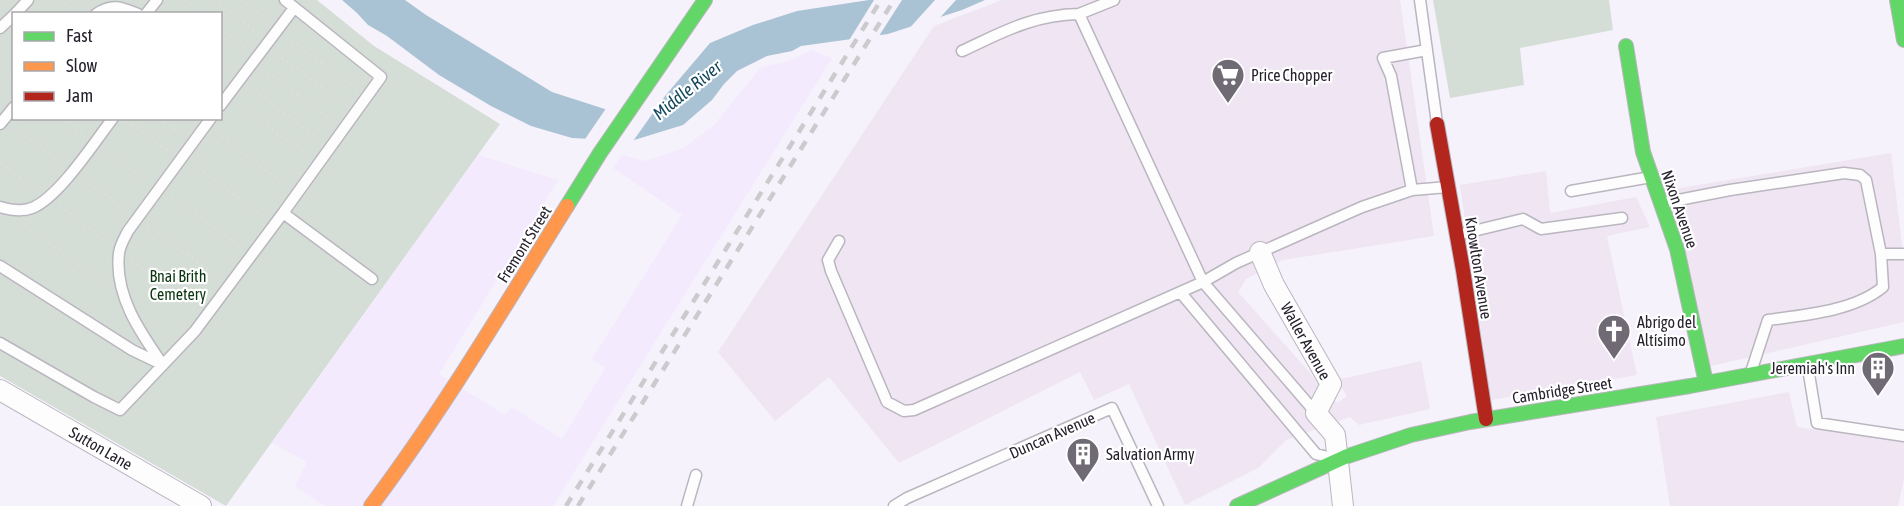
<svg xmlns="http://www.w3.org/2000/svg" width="1904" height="506" font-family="'Asap Condensed',sans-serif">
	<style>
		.commercial { fill: #efe5f3 }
		.built { fill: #f3eafd }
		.green { fill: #d4ded6; fill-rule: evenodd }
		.water { fill: #aac3d4 }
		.pier { fill: #f6f2fb }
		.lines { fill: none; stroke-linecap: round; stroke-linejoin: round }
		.lane-casing { stroke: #bab6bf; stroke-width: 13 }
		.street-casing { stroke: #bab6bf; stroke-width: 22 }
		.fast-casing { stroke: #bab6bf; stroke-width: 16 }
		.slow-casing { stroke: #bab6bf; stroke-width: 16 }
		.jam-casing { stroke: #bab6bf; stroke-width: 16 }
		.path { stroke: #dedde0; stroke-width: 3; stroke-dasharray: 1.5 4.5; stroke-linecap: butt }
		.lane { stroke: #fefdfe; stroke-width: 10 }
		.street { stroke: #fefdfe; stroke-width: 20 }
		.fast { stroke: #63d668; stroke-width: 14 }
		.slow { stroke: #ff974d; stroke-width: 14 }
		.jam { stroke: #b3261e; stroke-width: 14 }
		.rail { stroke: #cccacd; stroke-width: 4.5; stroke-dasharray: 10 10; stroke-linecap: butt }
		.labels { text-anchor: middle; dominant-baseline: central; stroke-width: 4.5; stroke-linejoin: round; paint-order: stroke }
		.poi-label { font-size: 16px; fill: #26212c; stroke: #fff; text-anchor: start }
		.street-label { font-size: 16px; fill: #26212c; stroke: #fff }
		.park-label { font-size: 16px; fill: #0a360f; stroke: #fff }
		.water-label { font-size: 18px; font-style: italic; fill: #15485e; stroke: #fff }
	</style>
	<rect width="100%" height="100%" fill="#f6f2fb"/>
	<path class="commercial" d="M1002,0H1400L1434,236L1283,260L1246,279L1238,292L1337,403L1347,396L1337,380L1421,361L1430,409L1359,425L1350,417L1286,440L1258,468L1185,505L1129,384L1094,400L1080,372L899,463L829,377L775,421L718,352L934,26Z
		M1891,153L1904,262V322L1707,367L1668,190Z
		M1546,171L1550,213L1636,197L1650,227L1607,236L1637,375L1491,400L1460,185Z
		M1789,392L1797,427L1904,441V478L1898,506H1670L1656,417Z"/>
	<path class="built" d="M811,50L832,58L553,506H324L295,486L307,462L272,443L478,155L558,180L439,374L505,415L512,407L562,439L605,368L592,359L682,215L613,168L622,155L645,161L683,148L714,125L761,67L789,61Z"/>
	<path class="green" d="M0,0H317L374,46L500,124L226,506L0,376ZM14,14H220V118H14Z
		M1433,0H1609L1613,30L1520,48L1524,85L1450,98Z"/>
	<path class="water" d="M342,0H405L426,15L552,92L614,112L665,96L710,43L753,25L797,11L869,0H985L962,10L888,34L801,46L792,51L767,56L737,71L724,84L712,100L683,125L631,141L572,138L531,126L491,106L439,75L387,36L368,25L357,13Z"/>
	<path class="pier" d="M874,0H902L877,39L848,42Z
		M935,0H956L936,22L906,32Z
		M662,94L665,96L631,144L583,142L607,107L614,109L647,101Z"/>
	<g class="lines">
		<defs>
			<path id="lane" d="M285,0L381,77L283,213L372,279
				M1420,0L1437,123
				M15,14L28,0
				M96,14C112,3 121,7 138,14
				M146,14L157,0
				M1079,14L1114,0
				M0,28L14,15
				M220,106L294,8
				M0,124L14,107
				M1412,190L1391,76L1383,58L1427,50
				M1571,191L1651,177
				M1663,203L1730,190L1844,173L1860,175L1866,180L1881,254H1904
				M0,207C10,210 22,212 32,208C59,197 94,143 113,118
				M1457,235L1523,219L1541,229L1622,218
				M839,241L828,260L831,271L887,402L904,411L914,410L1203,282L1079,14C1032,15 1003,32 962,51
				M0,266L132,350L163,365C140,332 114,295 119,253C120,245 125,237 128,231L211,118
				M1181,293L1316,454L1328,457
				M0,343L94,397L120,410L195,331L283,213
				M1808,368L1817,423L1904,436
				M1752,369L1768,320C1805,315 1854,311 1883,287L1881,254
				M1316,413L1203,282L1236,263L1362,207L1412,190L1448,187
				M687,506L696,475
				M894,506L907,498L1112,408L1158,506"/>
			<path id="street" d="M1260,252L1274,285L1331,384L1316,413L1335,435L1343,506
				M0,390L201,506"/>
			<path id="fast" d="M1897,0L1904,40
				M1626,46L1643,152L1677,249L1706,383
				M567,206L600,153L705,0
				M1237,506L1345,457L1411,435L1470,422L1690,386L1904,346"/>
			<path id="slow" d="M371,506C443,410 504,307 567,206"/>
			<path id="jam" d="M1437,124L1463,270L1486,419"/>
		</defs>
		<use href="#lane" class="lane-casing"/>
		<use href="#street" class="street-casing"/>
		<use href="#fast" class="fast-casing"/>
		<use href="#slow" class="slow-casing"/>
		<use href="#jam" class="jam-casing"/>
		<path class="path" d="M61,0L79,14
			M184,0L201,14
			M215,0L258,34
			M242,0L269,21
			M220,28L247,48
			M287,37L357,89
			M277,54L344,103
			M263,69L332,121
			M0,70L14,81
			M250,87L319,139
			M238,104L307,155
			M62,118L85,136
			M159,118L181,134
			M127,121L170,152
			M15,128L63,164
			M217,134L286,185
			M104,151L148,181
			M0,163L37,190
			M194,165L263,216
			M85,180L126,210
			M171,196L241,247
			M60,206L107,242
			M25,225L106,286
			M148,226L218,277
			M131,261L196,309"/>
		<use href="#lane" class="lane"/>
		<use href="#street" class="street"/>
		<use href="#fast" class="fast"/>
		<use href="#slow" class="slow"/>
		<use href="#jam" class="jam"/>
		<path class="rail" d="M566,506L881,0
			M578,506L894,0"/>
	</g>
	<defs>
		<symbol id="supermarket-pin" viewBox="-11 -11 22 30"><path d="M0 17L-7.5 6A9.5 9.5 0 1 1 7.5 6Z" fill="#6f6a74" stroke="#fff"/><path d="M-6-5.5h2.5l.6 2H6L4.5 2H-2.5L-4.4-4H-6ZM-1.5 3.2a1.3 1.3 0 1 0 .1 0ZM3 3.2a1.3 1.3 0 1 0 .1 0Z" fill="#fff"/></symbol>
		<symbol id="church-pin" viewBox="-11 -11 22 30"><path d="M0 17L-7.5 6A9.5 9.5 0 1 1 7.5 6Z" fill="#6f6a74" stroke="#fff"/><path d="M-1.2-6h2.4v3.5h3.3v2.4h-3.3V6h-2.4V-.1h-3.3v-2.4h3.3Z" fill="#fff"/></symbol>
		<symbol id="building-pin" viewBox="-11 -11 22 30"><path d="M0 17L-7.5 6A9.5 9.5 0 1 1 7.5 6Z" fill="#6f6a74" stroke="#fff"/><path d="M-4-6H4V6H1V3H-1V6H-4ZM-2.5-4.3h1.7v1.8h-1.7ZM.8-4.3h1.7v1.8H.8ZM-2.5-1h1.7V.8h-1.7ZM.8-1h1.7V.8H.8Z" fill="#fff"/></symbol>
	</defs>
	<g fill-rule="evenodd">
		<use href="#supermarket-pin" x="1209" y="56" width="38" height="52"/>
		<use href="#church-pin" x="1595" y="312" width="38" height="52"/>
		<use href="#building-pin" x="1859" y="349" width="38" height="52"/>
		<use href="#building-pin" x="1064" y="435" width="38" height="52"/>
	</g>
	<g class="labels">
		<g class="poi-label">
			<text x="1251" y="75">Price Chopper</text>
			<text x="1637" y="322">Abrigo del<tspan x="1637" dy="18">Altísimo</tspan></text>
			<text x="1855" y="368" text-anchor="end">Jeremiah's Inn</text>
			<text x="1106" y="454">Salvation Army</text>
		</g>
		<g class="street-label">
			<text transform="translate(1680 209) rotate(71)">Nixon Avenue</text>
			<text transform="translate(524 244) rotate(-58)">Fremont Street</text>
			<text transform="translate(1479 268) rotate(81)">Knowlton Avenue</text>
			<text transform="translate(1306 341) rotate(61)">Waller Avenue</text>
			<text transform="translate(1562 390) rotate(-9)">Cambridge Street</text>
			<text transform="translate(1052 435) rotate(-24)">Duncan Avenue</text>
			<text transform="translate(101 448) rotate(30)">Sutton Lane</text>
		</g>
		<g class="park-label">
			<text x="178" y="276">Bnai Brith<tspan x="178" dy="18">Cemetery</tspan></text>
		</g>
		<g class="water-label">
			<text transform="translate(687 90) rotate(-39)">Middle River</text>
		</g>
	</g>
	<rect x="12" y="12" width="210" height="108" fill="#ffffff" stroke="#a8a6ab" stroke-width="1.5"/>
	<rect x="24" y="32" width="30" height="9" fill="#63d668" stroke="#a8a6ab" stroke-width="1.5"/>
	<text x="66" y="42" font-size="18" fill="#26212c">Fast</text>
	<rect x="24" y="62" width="30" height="9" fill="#ff974d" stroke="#a8a6ab" stroke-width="1.5"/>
	<text x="66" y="72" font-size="18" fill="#26212c">Slow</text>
	<rect x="24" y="92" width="30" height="9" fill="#b3261e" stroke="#a8a6ab" stroke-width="1.5"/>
	<text x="66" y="102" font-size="18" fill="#26212c">Jam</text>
</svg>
